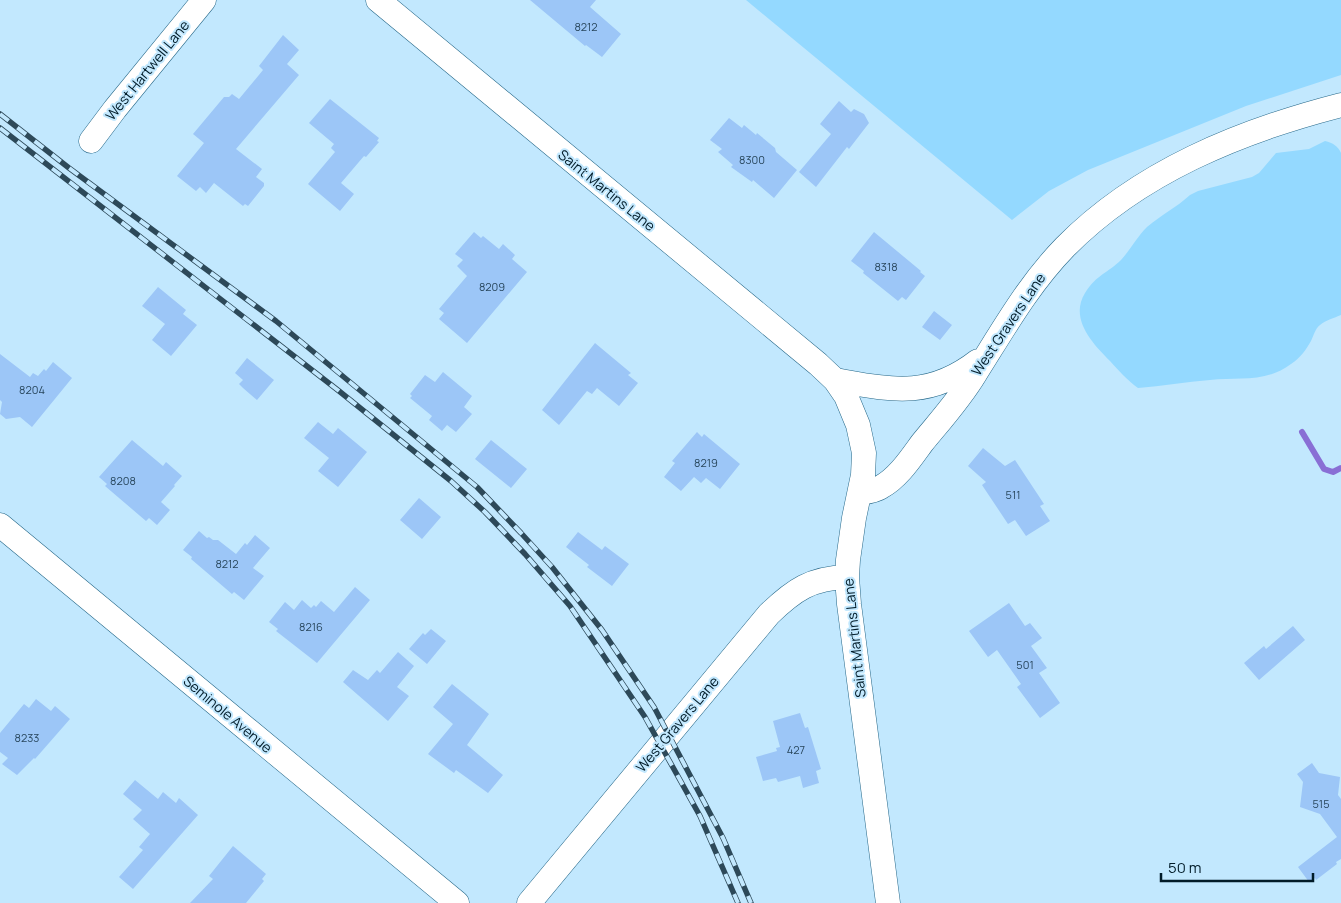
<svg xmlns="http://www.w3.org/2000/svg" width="1341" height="903" font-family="Manrope,sans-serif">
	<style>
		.green { fill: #94d9ff }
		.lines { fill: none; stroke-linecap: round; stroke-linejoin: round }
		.stream { stroke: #896fd5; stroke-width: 6 }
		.building { fill: #9cc6f7 }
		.street-casing { stroke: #256788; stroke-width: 25 }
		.street { stroke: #fff; stroke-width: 24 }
		.rail-casing { stroke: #2d4959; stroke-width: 5.5 }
		.rail { stroke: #c2e8fe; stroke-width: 4; stroke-dasharray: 11; stroke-linecap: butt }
		.labels { text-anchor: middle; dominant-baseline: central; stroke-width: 4; stroke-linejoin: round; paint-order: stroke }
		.number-label { font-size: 11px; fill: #28465c }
		.street-label { font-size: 14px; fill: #011b28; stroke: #c2e8fe }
	</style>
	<rect width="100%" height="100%" fill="#c2e8fe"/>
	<path class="green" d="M746,0H1341V75L1246,106L1088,170L1049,191L1012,220Z
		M1325,141C1333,143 1338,146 1341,153V315C1334,318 1326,320 1320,325C1315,329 1314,335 1311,341C1306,350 1300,358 1291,364C1266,383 1238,377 1210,380C1186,382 1162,386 1138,388C1127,380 1119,371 1110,361C1093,344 1069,319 1085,293C1097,274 1108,273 1121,260C1131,249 1137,237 1147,227C1161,215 1177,207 1190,195L1198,191L1252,177L1259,173L1276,153L1309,149Z"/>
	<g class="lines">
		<path class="stream" d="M1302,432L1324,469L1333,472L1341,468"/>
	</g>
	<path class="building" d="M530,0H596L590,7L621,34L602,57L586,45L585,46Z
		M283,35L299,50L287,64L299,75L236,149L262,169L256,177L264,183V186L248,206L245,204L243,206L214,183L206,193L200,187L196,191L177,176L204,143L193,134L224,97H229L232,94L239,99L263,70L259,66Z
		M330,99L379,138L377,141L379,142L366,157L364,156L341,183L354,194L340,211L308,184L335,152L331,148L334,144L309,123Z
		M839,101L851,112L854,109L864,114L869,123L849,149L847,147L816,187L799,172L831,134L820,124Z
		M729,118L742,128L744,125L756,135L757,133L775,148L776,152L797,170L774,198L753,180L752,182L731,167L733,165L718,152L722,149L710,140Z
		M474,232L481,238L483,236L499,249L503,244L515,255L512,259L527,272L467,343L439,319L444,313L439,309L467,276L457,266L463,260L455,254Z
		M874,232L921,271L920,272L925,276L906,300L902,297L898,301L863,273L864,271L851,261Z
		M158,287L186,310L183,314L197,325L171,356L152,340L165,324L142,306Z
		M934,311L952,325L940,340L922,327Z
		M595,343L631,373L628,375L638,383L619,406L597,388L592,394L587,391L559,425L542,410Z
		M0,354L30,377L33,373L38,376L44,369L46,371L53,362L72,378L32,427L20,417L6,419L0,414L2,402L0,400Z
		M247,358L274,380L257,400L243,388L239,384L243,380L235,373Z
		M443,372L472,396L464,407L472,414L456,432L447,425L442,431L429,420L432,416L410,398L412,396L410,394L425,375L435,382Z
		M318,422L333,434L338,428L367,452L338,487L318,471L329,458L304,438Z
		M697,432L702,437L704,434L740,464L720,489L706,478L701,483L694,477L681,491L664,477L675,463L672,461Z
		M132,440L163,466L166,462L182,476L174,485L175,486L161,502L170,510L157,525L149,518L146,521L105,486L107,484L99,477Z
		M491,440L527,469L511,488L475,459Z
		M983,448L1005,466L1015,460L1044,504L1040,506L1050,521L1026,536L1015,520L1008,524L982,485L986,482L968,466Z
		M419,498L441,517L422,539L400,520Z
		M199,531L207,538L209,537L213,540H218L236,554L245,543L247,545L255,535L270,548L253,568L264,576L244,600L234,592L232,594L191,559L192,557L183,550Z
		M578,532L602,550L605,546L629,564L612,586L587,567L589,565L566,547Z
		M355,587L370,600L317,663L276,631L278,629L269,622L285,602L294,610L302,600L311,608L314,605L316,607L321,601L334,612Z
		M1009,603L1025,626L1030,623L1042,638L1031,646L1047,668L1039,673L1060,703L1040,718L1017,687L1021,684L997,650L988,657L969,631Z
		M1293,626L1305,640L1259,680L1244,663L1264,646L1266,649Z
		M431,629L446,641L427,664L409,649L423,633L425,635Z
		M398,652L414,666L397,687L409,696L388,721L343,682L353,670L368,680L377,670L380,673Z
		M452,684L489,714L467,745L503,775L488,793L456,770L454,773L428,754L453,724L433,707Z
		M36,699L51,711L55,706L70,719L35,759L34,758L17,775L2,764L8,758L0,752V733L24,704L29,708Z
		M800,713L805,728L808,727L821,769L816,771L819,783L803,788L800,776L778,782L776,778L763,781L756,757L777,751L776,748L780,747L773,721Z
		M1312,763L1319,773L1340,777L1338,795L1341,799V859L1336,862L1337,864L1316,880L1315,878L1309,882L1298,867L1337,837L1320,814L1300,807L1303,782L1297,774Z
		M135,780L158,799L163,792L176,803L179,798L198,815L133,889L119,877L143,850L139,847L150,834L133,819L142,810L123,794Z
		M233,846L266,874L262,879L264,881L246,903H190L213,879L209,876Z"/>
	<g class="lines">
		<defs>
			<path id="street" d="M378,0L818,364L835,380L846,396L858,425L864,453L863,475L854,518L848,560L847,577L849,604L888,903
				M91,141L115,109L204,0
				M835,380C892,390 929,399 978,361
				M860,493C867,492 875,491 881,487C898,478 911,458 922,443C940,421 960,399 975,374C1003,330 1028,285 1065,247C1139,172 1240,131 1341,105
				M0,525L457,903
				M529,903L769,614C794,590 811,578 847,577"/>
		</defs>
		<use href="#street" class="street-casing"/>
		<use href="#street" class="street"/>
		<defs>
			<path id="rail" d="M0,114L69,168L276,321L477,487L521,533L552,567L602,630L654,707L723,838L751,903
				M0,128L339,391L451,481L485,512L525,554L570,606L645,717L700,816L738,903"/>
		</defs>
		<use href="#rail" class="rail-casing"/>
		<use href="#rail" class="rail"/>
	</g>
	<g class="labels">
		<g class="number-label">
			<text x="586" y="26">8212</text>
			<text x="752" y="159">8300</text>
			<text x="886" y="266">8318</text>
			<text x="492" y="286">8209</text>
			<text x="32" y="389">8204</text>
			<text x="706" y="462">8219</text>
			<text x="123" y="480">8208</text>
			<text x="1013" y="494">511</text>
			<text x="227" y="563">8212</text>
			<text x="311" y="626">8216</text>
			<text x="1025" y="664">501</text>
			<text x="27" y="737">8233</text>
			<text x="796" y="749">427</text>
			<text x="1321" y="803">515</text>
		</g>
		<g class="street-label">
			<text transform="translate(147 70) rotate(-51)">West Hartwell Lane</text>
			<text transform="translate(607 190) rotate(39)">Saint Martins Lane</text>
			<text transform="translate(1008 324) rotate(-56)">West Gravers Lane</text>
			<text transform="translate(854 638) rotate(-96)">Saint Martins Lane</text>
			<text transform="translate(228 714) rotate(40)">Seminole Avenue</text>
			<text transform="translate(677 724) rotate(-50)">West Gravers Lane</text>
		</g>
	</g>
	<path d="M1161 873v8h152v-8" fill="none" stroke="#011b28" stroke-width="2.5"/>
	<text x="1168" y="873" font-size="15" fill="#011b28" stroke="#c2e8fe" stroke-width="4" paint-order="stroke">50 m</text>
</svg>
